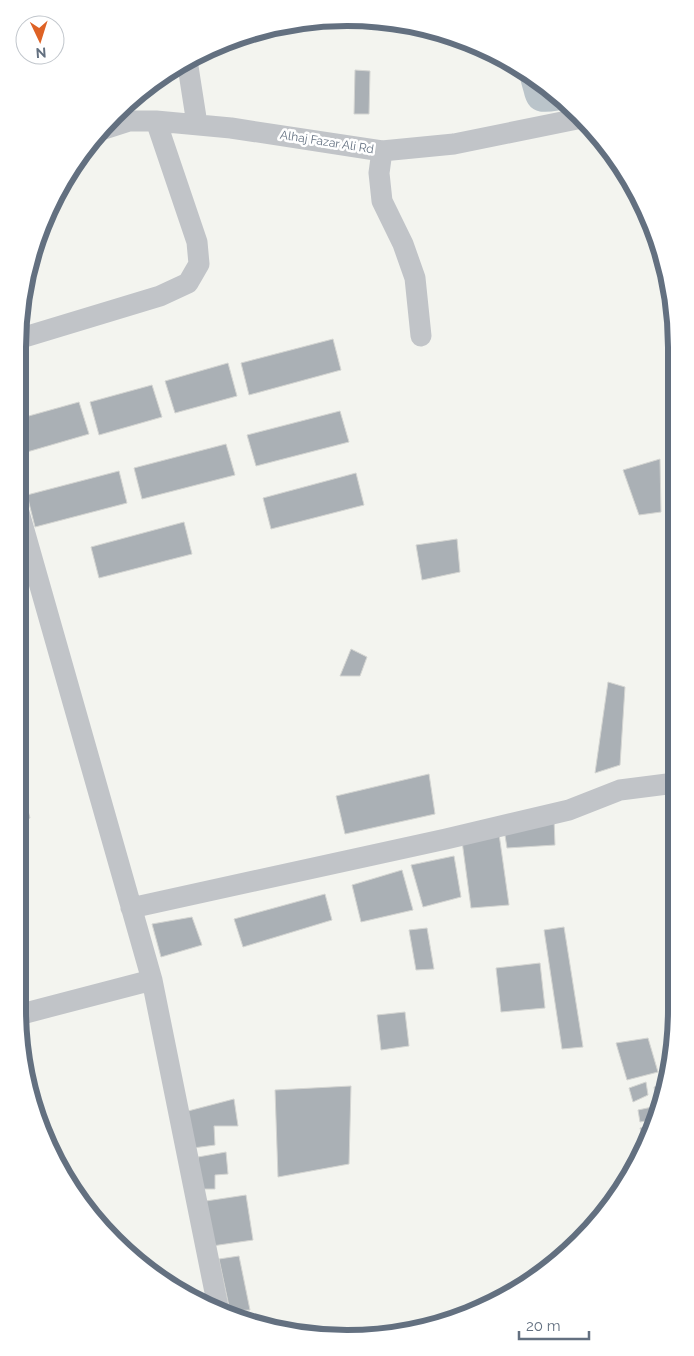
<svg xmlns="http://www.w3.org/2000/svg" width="694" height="1356" font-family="Raleway,sans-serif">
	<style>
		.water { fill: #bac4ca }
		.building { fill: #aab0b5; stroke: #d4d5d2 }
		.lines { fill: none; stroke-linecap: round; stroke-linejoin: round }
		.minor { stroke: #c1c4c8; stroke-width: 21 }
		.labels { text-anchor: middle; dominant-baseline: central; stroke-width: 5; stroke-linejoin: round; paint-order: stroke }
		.street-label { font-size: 12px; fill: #637080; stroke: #fff }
		.rim { fill: none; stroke: #637080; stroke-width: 6 }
	</style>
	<rect width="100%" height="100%" fill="#f3f4ef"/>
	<path class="water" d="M520,70L564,99L572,108C551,111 530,120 524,93C522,85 519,78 520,70Z"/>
	<path class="building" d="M355,70L370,71L369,114H354Z
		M333,339L341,370L249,395L241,363Z
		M228,363L237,396L175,413L165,381Z
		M152,385L162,417L99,435L90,402Z
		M79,402L89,434L27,452L18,419Z
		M340,411L349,442L256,466L247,435Z
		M226,444L235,475L142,499L134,468Z
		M660,459L661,512L639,515L623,470Z
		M119,471L127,503L35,527L27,495Z
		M356,473L364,505L271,529L263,498Z
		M668,482H674V525L671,526Z
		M184,522L192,554L99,578L91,547Z
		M457,539L460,572L422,580L416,545Z
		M351,649L367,657L360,676H340Z
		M608,682L625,687L620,765L595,773Z
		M429,774L435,814L345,834L336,796Z
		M18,776L30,818L18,822Z
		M554,819L555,845L507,848L504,829Z
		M499,834L509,905L471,908L462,841Z
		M454,856L461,897L423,907L411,865Z
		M402,870L413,910L361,922L352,885Z
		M325,894L332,920L243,947L234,919Z
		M192,917L202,945L161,957L152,924Z
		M564,927L583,1047L562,1049L544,930Z
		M427,928L434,969L416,970L409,930Z
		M540,963L545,1008L501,1012L496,968Z
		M405,1012L409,1046L381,1050L377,1015Z
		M648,1038L658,1072L627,1080L616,1043Z
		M646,1082L648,1095L633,1102L629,1088Z
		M664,1085L665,1095L656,1119L640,1122L638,1110L657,1106L654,1087Z
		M351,1086L349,1164L278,1177L275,1090Z
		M234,1099L238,1126H214L215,1145L193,1148L188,1111Z
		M653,1126L646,1146H645L640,1128Z
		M226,1152L228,1174L215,1175V1189H200L198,1157Z
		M246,1195L253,1240L212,1246L206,1201Z
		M239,1256L250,1310L230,1311L219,1259Z
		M516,1291L493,1303L491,1297Z"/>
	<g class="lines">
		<path class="minor" d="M187,60L197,124
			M101,130L129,121H156L231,128L382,151L454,144L582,118
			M382,151L379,173L382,201L403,244L415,278L421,336
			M18,339L160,296L188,283L199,264L197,242L156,121
			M18,509L152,980L218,1307
			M131,908L446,839L569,810L620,790L675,783
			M18,1015L152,980"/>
	</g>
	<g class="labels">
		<g class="street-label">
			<text transform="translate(327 142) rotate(9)">Alhaj Fazar Ali Rd</text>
		</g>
	</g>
	<path d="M0 0H694V1356H0ZM347 26H347A321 321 0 0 1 668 347V1009A321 321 0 0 1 347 1330H347A321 321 0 0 1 26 1009V347A321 321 0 0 1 347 26Z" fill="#fff" fill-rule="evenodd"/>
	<path class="rim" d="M347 26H347A321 321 0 0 1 668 347V1009A321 321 0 0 1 347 1330H347A321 321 0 0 1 26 1009V347A321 321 0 0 1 347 26Z"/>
	<g transform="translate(40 40) rotate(176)"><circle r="24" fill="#ffffff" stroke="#c1c6cc"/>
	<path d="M0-4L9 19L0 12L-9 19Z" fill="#de6225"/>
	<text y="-8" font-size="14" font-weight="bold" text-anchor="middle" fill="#637080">N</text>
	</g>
	<path d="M519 1331v8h70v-8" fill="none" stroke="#637080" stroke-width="2.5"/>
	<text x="526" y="1331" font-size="15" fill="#637080" stroke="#ffffff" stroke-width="4" paint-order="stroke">20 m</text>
</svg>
